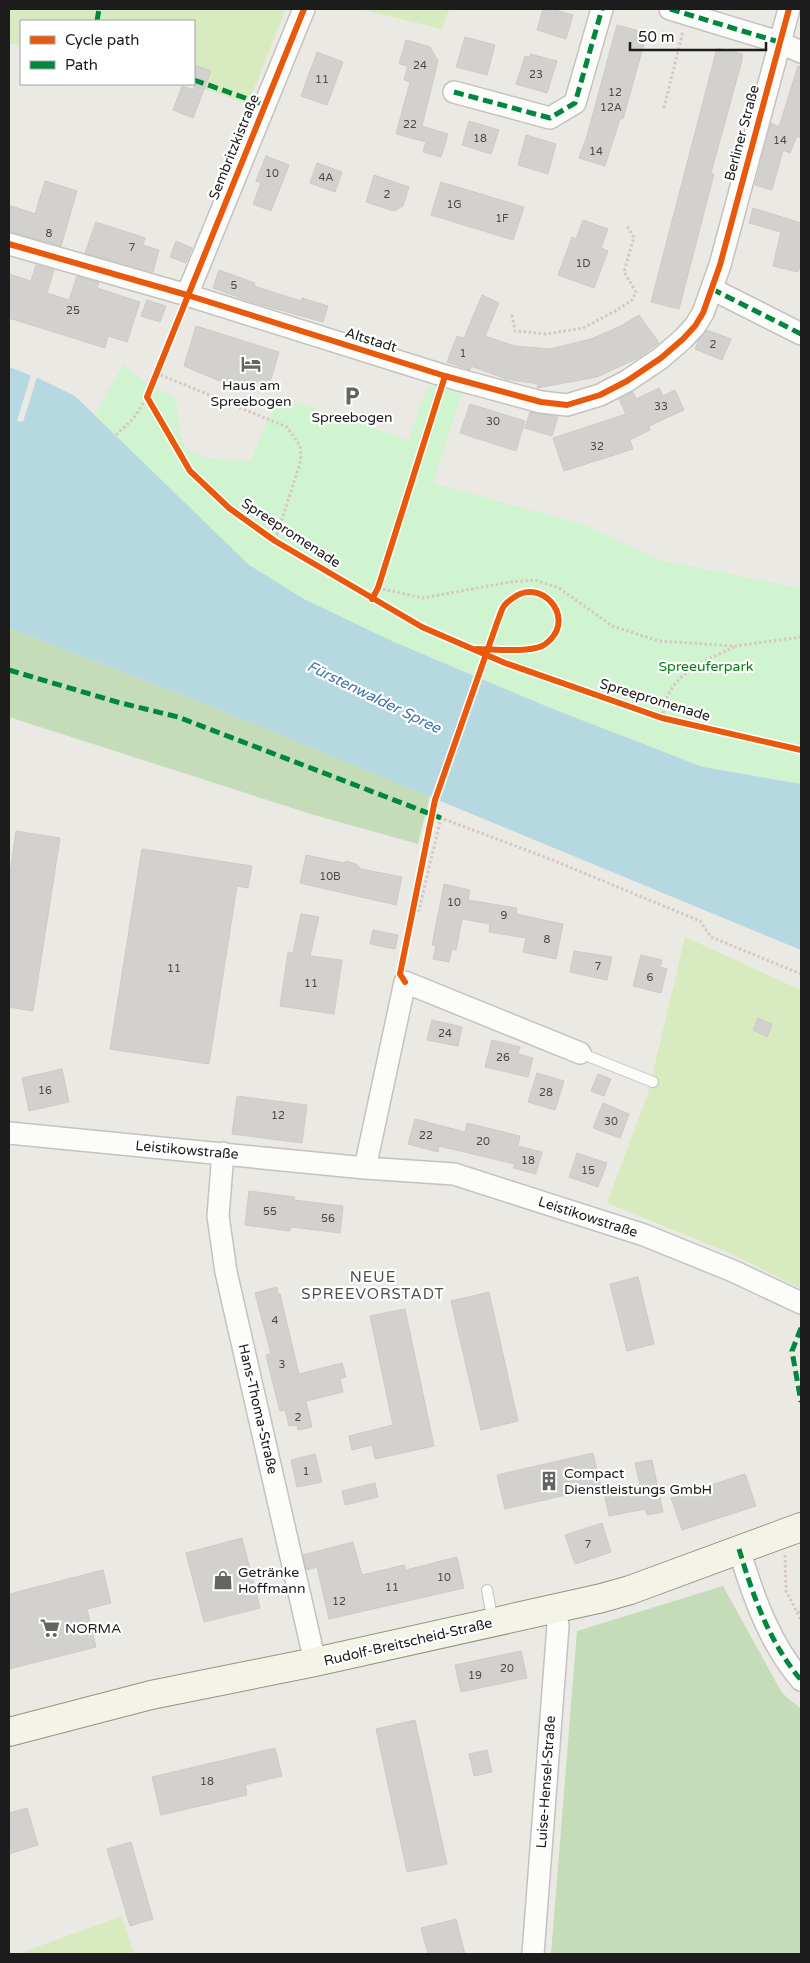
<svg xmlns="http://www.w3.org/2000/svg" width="810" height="1963" font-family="'Varela Round',sans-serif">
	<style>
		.grass { fill: #d8ebc0 }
		.forest { fill: #c4dcb7 }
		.park { fill: #d0f4cf }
		.water { fill: #b5d8e1 }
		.pier { fill: #ebe9e4 }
		.building { fill: #d3d1cd; stroke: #cecac5 }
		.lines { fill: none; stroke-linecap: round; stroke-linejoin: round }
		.lane-casing { stroke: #c3c2c0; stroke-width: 12 }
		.street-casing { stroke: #c3c2c0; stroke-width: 24 }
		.secondary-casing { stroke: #94957c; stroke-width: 30 }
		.path { stroke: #d7c7c3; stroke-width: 3; stroke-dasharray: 2.5 2.5; stroke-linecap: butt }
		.lane { stroke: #fcfcfb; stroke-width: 10 }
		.street { stroke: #fcfcfb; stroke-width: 21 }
		.secondary { stroke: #f3f3e8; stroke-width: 28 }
		.quiet { stroke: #00873e; stroke-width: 5; stroke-dasharray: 10 5; stroke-linecap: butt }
		.cycleway-casing { stroke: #fff; stroke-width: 9 }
		.cycleway { stroke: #e8590c; stroke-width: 6 }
		.labels { text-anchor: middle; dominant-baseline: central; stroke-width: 4.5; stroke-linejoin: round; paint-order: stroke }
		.number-label { font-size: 11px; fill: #4a4948 }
		.street-label { font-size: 14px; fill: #1c1c1c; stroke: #fff }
		.poi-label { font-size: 14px; fill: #1c1c1c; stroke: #fff; text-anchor: start }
		.park-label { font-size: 14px; fill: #04800d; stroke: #fff }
		.water-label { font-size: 15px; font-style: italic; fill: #4076a9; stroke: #fff }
		.neighbourhood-label { font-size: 15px; letter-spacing: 1px; fill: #4f4f4f; stroke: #fff }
	</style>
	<rect width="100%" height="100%" fill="#ebe9e4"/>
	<path class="grass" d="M9,9H286L248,104L190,84H194V21H21V46L9,43Z
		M359,9H449L442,29Z
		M685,937L801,990V1289L730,1253L607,1203L648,1093Z
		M122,1916L134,1954H17Z"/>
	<path class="forest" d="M9,628L213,707L430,796L418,844L314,815L9,717Z
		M723,1586L782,1693L801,1709V1952L795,1954H551L577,1631Z"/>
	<path class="park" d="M123,364L145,382L176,398C178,411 178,427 182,440C189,462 231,460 250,461L279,397L409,440L427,386L463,389L433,483L584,525L660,560L801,588V784L703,767L553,709L394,642L304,599L249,565L95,415Z"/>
	<path class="water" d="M9,367L40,379L75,396L249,565L304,599L394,642L553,709L703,767L801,784V950L213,707L9,628Z"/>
	<path class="pier" d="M31,375L37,377L23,422L17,421Z
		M475,674L483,677L439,803L431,799Z"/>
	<path class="building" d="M543,9H551L573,15L566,39L537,30Z
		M617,25L647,33L623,119H620L605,166L579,158L587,136Z
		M465,37L495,45L487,75L456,67Z
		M406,40L430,47L438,61L422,126L448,134L441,157L423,152L426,142L396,134L410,82L404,80L408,66L399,64Z
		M717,48L742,54V60L711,173L714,174L679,309L651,302Z
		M317,52L343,62L327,105L301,96Z
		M530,54L557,61L547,93L516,84L525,56L530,57Z
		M194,65L211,71L193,118L173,110L182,86L194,90Z
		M798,66L801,67V138L797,136L790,153L783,150L772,190L755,185L771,123L779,127Z
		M469,121L499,130L491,154L462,145Z
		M526,135L556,144L548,174L518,165Z
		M266,156L289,165L271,211L253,204L261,183L256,181Z
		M317,163L342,172L335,192L310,183Z
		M374,175L409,187L403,206L394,211L366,202Z
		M45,181L77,191L61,246L9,231V205L35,214Z
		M441,182L524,207L513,240L431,215Z
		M753,208L801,223V264L798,272L773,266L781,232L749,223Z
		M583,220L608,229L601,248L608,251L594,288L558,275L572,237L576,239Z
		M96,222L145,238L143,245L159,250L153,272L85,253Z
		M176,241L192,248L186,263L170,257Z
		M36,265L54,270L47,293L69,300L77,276L99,283L97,288L140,302L127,342L108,336L105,348L9,318V274L31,281Z
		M219,270L255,283L254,286L301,301L302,298L328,306L323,322L255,303L213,288Z
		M482,295L499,303L485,336L515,346L550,349L591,339L621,326L639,315L659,343L638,358L597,377L537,388L538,384L506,379L471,366L470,370L447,362L457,336L464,338Z
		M147,300L166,306L160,322L141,316Z
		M196,326L279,352L267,392L222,382L184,366Z
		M707,330L731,339L722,360L695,349L698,341Z
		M659,388L663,396L675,390L684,410L649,426L650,430L630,440L633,449L564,471L553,438L626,414L619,399L633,392L636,399Z
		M470,404L525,421L516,451L460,433Z
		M530,412L558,417L552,436L525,428Z
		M16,831L60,838L33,1011L9,1007V880Z
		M142,849L252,866L248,888L237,886L209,1064L110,1049Z
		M306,855L344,863L346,861L356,864L361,869L402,877L396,905L300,883Z
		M444,884L470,890L468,900L517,908L516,914L563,924L556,959L523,952L526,938L489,932L490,924L462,919L456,950L452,949L449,962L433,959L436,946L432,945Z
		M301,914L319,917L310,956L342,960L334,1014L280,1006L288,952L293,953Z
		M373,930L398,935L395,949L370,944Z
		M574,951L612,957L607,980L570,972Z
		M641,955L662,960L660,967L667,969L661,993L633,986Z
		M758,1018L772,1024L767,1037L753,1030Z
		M432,1020L462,1027L458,1046L427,1040Z
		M492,1040L520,1047L518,1054L533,1058L528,1077L485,1067Z
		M62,1069L69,1102L29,1111L22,1078Z
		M537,1073L564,1081L555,1110L528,1102Z
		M598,1074L611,1079L604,1096L591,1091Z
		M237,1096L307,1105L302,1143L232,1134Z
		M603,1103L629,1114L620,1138L593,1128Z
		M415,1119L465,1132L467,1123L520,1136L518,1146L542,1152L536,1174L513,1168L515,1164L439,1146L438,1152L408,1144Z
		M577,1153L607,1163L598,1187L569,1177Z
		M249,1191L295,1197L294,1200L343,1206L340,1233L291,1227L290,1231L245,1225Z
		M638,1277L654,1344L627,1351L610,1284Z
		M277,1287L278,1294H280L299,1374L342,1363L346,1377L340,1379L343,1392L306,1401L312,1427L298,1430L297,1425L289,1426L285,1410L280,1411L266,1355L271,1354L255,1293Z
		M489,1292L518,1421L481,1430L451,1301Z
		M405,1309L434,1446L375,1459L372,1445L352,1450L349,1436L393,1425L370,1316Z
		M593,1453L601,1487L505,1509L497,1475Z
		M315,1454L322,1482L297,1487L291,1460Z
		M652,1460L663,1512L647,1515L645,1509L609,1516L604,1493L640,1485L635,1463Z
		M745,1474L756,1506L682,1530L671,1498Z
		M375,1483L378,1497L345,1505L342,1491Z
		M602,1523L611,1552L575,1564L565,1535Z
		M242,1538L260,1608L204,1622L186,1553Z
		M353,1542L362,1575L404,1565L406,1570L457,1557L464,1588L329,1619L317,1567L307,1570L303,1555Z
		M103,1570L111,1603L87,1609L96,1647L9,1669V1594Z
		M521,1651L527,1678L461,1692L455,1665Z
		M415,1720L447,1864L407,1872L376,1729Z
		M275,1748L282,1776L245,1785L247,1795L161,1815L152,1777Z
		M487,1750L492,1772L474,1776L469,1754Z
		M27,1808L38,1845L9,1854V1813Z
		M131,1842L153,1919L130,1926L107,1849Z
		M456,1919L465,1954H428L421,1928Z"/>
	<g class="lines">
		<defs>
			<path id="lane" d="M580,1053L653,1082
				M487,1590L493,1622"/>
			<path id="street" d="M670,9L779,42L801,52
				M454,92L550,118L575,103L602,9
				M9,244L187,295L445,376L541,402L567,405L600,395L627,381L661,358L683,339L695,326L703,313L720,265L789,9
				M712,289L801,334
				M187,295L304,9
				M9,1133L365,1168L454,1174L644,1235L733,1271L801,1303
				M223,1153L218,1216L226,1272L315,1662
				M365,1168L405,982L580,1053
				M739,1549C753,1596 769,1642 801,1680
				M533,1954L558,1626L555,1609"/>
			<path id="secondary" d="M9,1732L151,1695L315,1662L602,1598L630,1590L801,1527"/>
		</defs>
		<use href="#lane" class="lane-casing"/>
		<use href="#street" class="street-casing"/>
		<use href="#secondary" class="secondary-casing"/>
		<path class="path" d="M664,108L683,31
			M512,315L515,331L546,334L583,328L617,310L632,300L636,292L624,272L634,237L626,225
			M156,373L287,427L300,446L301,460L275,541
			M147,397L190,471L208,490L229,508L275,541L372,599
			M116,435L134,418L147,397L180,313
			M378,588L423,598L510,582L535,580L559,588L612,626L659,641L735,646L801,637
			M505,663L662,718L801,750
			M662,718C664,712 664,704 667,698C678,670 709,659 734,647
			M412,911L419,910L441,818L550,859L700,921L711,937L801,974
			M785,1555L786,1591L801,1620
			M798,1613L801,1608"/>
		<use href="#lane" class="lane"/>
		<use href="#street" class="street"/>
		<use href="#secondary" class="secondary"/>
		<path class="quiet" d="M670,9L779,42
			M97,21L99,9
			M194,80L265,105
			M454,92L550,118L575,103L602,9
			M712,289L801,334
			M9,670L117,702L178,717L441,818
			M801,1328L792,1351L801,1402
			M739,1549C753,1596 769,1642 801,1680"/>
		<defs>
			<path id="cycleway" d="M304,9L147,397L190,471L229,508L275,541L422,627L505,663L662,718L801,750
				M9,244L187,295L445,376L541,402L567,405L600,395L627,381L661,358L683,339L695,326L703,313L720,265L789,9
				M372,599L378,588L445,376
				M405,982L400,974L435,800L498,620C500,616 501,610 504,606C506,603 510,600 513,598C540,577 574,615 551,639C548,642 545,645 542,646C525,653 495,649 476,649"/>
		</defs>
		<use href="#cycleway" class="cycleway-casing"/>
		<use href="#cycleway" class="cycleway"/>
	</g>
	<defs>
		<symbol id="hotel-bare" viewBox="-9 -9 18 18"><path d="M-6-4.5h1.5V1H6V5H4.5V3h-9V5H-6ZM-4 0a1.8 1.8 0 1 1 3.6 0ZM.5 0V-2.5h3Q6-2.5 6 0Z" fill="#646462" stroke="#fff" stroke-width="2.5" paint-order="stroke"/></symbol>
		<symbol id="parking-bare" viewBox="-9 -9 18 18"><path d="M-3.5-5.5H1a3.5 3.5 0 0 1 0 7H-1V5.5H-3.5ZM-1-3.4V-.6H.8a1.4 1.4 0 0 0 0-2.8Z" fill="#646462" stroke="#fff" stroke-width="2.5" paint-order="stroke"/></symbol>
		<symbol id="building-bare" viewBox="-9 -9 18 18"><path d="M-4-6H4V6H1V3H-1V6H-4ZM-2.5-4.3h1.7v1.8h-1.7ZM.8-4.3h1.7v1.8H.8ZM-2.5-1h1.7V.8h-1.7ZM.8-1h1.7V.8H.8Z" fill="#646462" stroke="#fff" stroke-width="2.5" paint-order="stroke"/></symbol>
		<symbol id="shop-bare" viewBox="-9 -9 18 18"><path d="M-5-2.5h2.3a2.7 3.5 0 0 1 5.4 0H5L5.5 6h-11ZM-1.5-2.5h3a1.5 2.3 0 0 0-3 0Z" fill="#646462" stroke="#fff" stroke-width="2.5" paint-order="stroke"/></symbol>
		<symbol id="supermarket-bare" viewBox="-9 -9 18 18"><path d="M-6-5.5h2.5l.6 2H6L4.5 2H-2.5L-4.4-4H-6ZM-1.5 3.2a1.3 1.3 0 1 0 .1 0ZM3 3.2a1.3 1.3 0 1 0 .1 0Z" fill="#646462" stroke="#fff" stroke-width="2.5" paint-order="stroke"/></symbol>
	</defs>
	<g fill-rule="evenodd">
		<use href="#hotel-bare" x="237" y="350" width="28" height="28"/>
		<use href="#parking-bare" x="338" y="382" width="28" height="28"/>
		<use href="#building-bare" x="535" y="1467" width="28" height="28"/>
		<use href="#shop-bare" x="209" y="1566" width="28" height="28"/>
		<use href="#supermarket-bare" x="36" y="1614" width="28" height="28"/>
	</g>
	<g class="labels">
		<g class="number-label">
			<text x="420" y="65">24</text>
			<text x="536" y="74">23</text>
			<text x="322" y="79">11</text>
			<text x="615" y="92">12</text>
			<text x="611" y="107">12A</text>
			<text x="410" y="124">22</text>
			<text x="480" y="138">18</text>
			<text x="780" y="140">14</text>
			<text x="596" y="151">14</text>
			<text x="272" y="173">10</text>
			<text x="326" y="177">4A</text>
			<text x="387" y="194">2</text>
			<text x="454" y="204">1G</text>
			<text x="502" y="218">1F</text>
			<text x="49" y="233">8</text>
			<text x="132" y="247">7</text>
			<text x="583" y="263">1D</text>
			<text x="234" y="285">5</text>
			<text x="73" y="310">25</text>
			<text x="713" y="344">2</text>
			<text x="463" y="353">1</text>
			<text x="661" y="406">33</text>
			<text x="493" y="421">30</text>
			<text x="597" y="446">32</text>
			<text x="330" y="876">10B</text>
			<text x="454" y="902">10</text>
			<text x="504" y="915">9</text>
			<text x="547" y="939">8</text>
			<text x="598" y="966">7</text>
			<text x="174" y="968">11</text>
			<text x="650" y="977">6</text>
			<text x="311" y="983">11</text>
			<text x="445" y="1033">24</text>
			<text x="503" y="1057">26</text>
			<text x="45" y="1090">16</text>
			<text x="546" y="1092">28</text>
			<text x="278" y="1115">12</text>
			<text x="611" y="1121">30</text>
			<text x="426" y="1135">22</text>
			<text x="483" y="1141">20</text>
			<text x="528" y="1160">18</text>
			<text x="588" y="1170">15</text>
			<text x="270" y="1211">55</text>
			<text x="328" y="1218">56</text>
			<text x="275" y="1320">4</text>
			<text x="282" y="1364">3</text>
			<text x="298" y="1417">2</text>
			<text x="306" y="1471">1</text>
			<text x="588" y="1544">7</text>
			<text x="444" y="1577">10</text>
			<text x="392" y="1587">11</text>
			<text x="339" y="1601">12</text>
			<text x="507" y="1668">20</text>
			<text x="475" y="1675">19</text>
			<text x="207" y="1781">18</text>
		</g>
		<g class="street-label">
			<text transform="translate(742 133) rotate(-75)">Berliner Straße</text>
			<text transform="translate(234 147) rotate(-68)">Sembritzkistraße</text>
			<text transform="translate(371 340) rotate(17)">Altstadt</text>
			<text transform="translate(291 533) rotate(33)">Spreepromenade</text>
			<text transform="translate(655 700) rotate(17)">Spreepromenade</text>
			<text transform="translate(187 1150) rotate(5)">Leistikowstraße</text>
			<text transform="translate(588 1217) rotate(18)">Leistikowstraße</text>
			<text transform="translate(258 1409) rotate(77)">Hans-Thoma-Straße</text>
			<text transform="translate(408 1642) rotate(-13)">Rudolf-Breitscheid-Straße</text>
			<text transform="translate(546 1782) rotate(-86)">Luise-Hensel-Straße</text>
		</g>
		<g class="poi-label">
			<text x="251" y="385" text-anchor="middle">Haus am<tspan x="251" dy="16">Spreebogen</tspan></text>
			<text x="352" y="417" text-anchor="middle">Spreebogen</text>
			<text x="564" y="1473">Compact<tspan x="564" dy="16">Dienstleistungs GmbH</tspan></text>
			<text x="238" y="1572">Getränke<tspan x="238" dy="16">Hoffmann</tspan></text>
			<text x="65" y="1628">NORMA</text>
		</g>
		<g class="park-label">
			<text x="706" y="666">Spreeuferpark</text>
		</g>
		<g class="water-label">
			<text transform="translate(374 697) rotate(26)">Fürstenwalder Spree</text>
		</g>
		<g class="neighbourhood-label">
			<text x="373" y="1277">NEUE<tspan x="373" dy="17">SPREEVORSTADT</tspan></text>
		</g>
	</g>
	<rect width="810" height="1963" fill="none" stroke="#1c1c1c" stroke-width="20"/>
	<rect x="20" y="20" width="175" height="65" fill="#ffffff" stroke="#a4a4a4"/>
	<rect x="30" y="36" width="25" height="8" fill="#e8590c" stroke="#a4a4a4"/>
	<text x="65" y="45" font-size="15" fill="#1c1c1c">Cycle path</text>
	<rect x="30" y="61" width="25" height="8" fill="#00873e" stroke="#a4a4a4"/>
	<text x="65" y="70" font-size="15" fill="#1c1c1c">Path</text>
	<path d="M630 42v8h136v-8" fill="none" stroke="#1c1c1c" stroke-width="2.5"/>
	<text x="638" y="42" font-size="15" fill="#1c1c1c" stroke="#ffffff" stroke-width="4" paint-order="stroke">50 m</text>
</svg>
